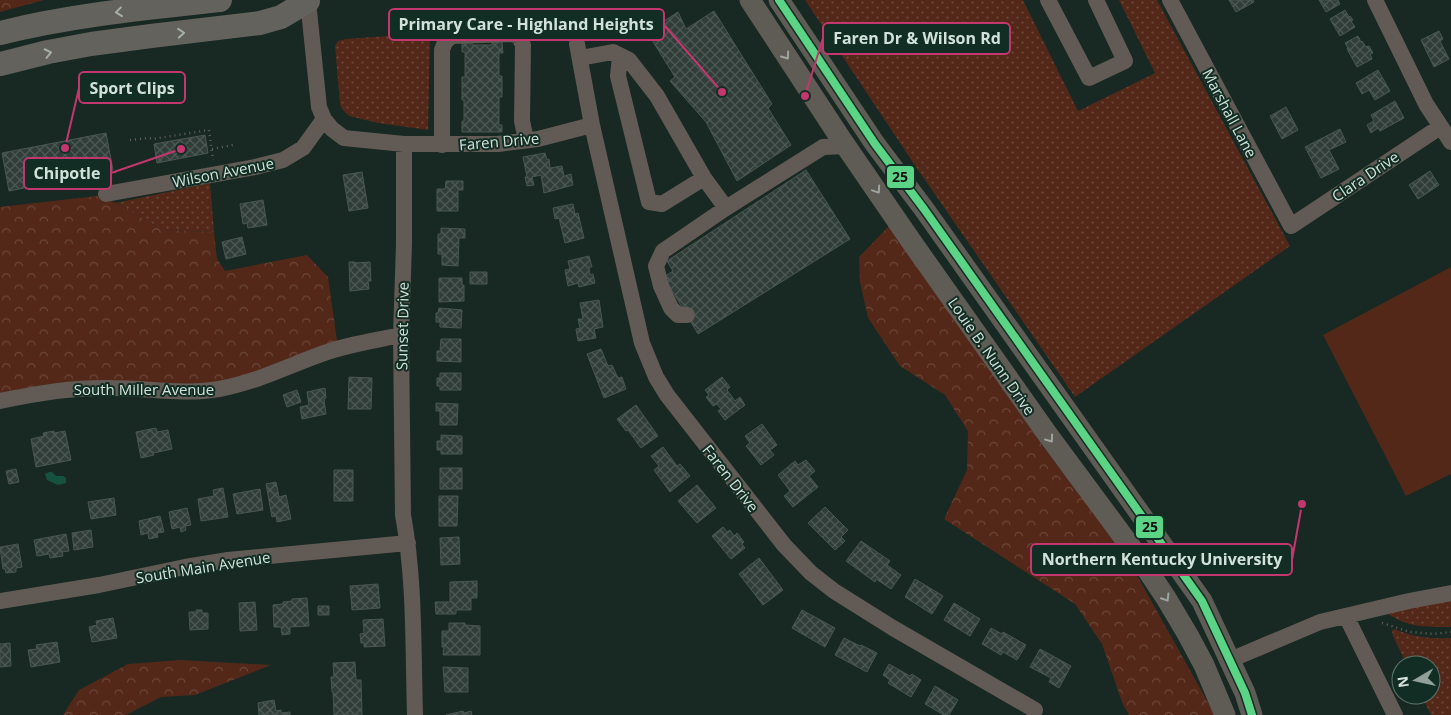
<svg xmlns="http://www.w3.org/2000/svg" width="1451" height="715" font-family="'Open Sans',sans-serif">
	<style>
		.grass { fill: url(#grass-dots) }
		.forest { fill: url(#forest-crowns) }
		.pitch { fill: #532819 }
		.water { fill: url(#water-ripples) }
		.building { fill: url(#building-cross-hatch); stroke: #495651 }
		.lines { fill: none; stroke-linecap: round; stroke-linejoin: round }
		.path { stroke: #62615d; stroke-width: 2.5; stroke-dasharray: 1 4; stroke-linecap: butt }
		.minor { stroke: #625a55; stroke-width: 16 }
		.major { stroke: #5f5b55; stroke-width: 21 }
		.highway { stroke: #63625c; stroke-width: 24 }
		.bus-1-casing { stroke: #122e24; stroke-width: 11 }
		.bus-1 { stroke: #5cd486; stroke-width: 8 }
		.oneway { stroke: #a6afa8 }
		.oneway2 { stroke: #9ea59f }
		.labels { text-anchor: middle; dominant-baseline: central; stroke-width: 4; stroke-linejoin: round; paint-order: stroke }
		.street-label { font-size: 15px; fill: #d2e2db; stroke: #122e24 }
		.leader { fill: none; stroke: #c4366e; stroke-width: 2 }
		.callout-dot { fill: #c4366e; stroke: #122e24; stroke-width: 2 }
		.callout { fill: #122e24; stroke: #c4366e; stroke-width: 2 }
		.callout-label { font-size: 16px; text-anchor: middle; font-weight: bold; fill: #d2e2db }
		.line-badge { stroke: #122e24; stroke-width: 2 }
		.pale-badge-label { font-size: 14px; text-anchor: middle; font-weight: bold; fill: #111 }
	</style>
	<defs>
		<pattern id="grass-dots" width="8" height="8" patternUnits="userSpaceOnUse" patternTransform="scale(1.25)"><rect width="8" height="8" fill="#532819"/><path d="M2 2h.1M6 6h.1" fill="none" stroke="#6b473a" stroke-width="1.8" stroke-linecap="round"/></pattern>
		<pattern id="forest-crowns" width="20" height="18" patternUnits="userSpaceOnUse" patternTransform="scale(1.25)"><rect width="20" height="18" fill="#532819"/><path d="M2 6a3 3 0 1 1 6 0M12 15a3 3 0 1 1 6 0" fill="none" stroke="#6b473a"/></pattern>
		<pattern id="water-ripples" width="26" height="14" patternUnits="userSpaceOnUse" patternTransform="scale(1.25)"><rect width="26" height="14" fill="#15523f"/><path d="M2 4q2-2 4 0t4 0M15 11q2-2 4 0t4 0" fill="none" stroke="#366b5a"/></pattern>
		<pattern id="building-cross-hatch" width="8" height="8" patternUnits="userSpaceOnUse" patternTransform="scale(1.25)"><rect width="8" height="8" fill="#303d38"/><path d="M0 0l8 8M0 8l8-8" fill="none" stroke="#4d5954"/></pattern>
	</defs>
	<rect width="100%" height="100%" fill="#182822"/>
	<path class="grass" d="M805,0H1023L1078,111L1155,73L1119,0H1157L1290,246L1075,397L914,164Z
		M430,33L428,130L378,123L349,116L342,109L340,104L335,46L338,41L346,39Z
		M210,183L214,232L163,230L116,203Z
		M1451,600V627C1424,627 1407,628 1384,611Z
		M1394,629C1413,637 1430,639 1451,638V715H1431L1421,695H1431V665H1407L1393,636L1392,631Z"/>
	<path class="forest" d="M0,0H44L0,12Z
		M97,196L116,203L163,230L214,232L217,259L225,271L307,255L328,277L337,341L248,376L209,385L0,394V207Z
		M889,226L968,337L1042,445L1125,554L1215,715H1129L1122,702L1102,644L1075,604L944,519L967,470L968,431L945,395L900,366L868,318L860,282L859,257Z
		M180,660L271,665L195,695L161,697L126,715H63L79,690L128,664Z"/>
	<path class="pitch" d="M1451,267V474L1406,496L1323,335Z"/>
	<path class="water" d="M49,472H52L56,476H63L66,478V483L58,485L47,480L45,474Z"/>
	<path class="building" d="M1229,0H1253L1254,2L1236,12Z
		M1319,0H1338L1340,4L1326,12Z
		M1345,10L1349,17L1350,16L1353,20L1351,21L1355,27L1340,36L1330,19Z
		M714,11L772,104L768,108L791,145L737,181L706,122L670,81L675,77L647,32L678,12L686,29Z
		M1439,31L1443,39L1440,41L1449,59L1434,67L1421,40Z
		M1358,36L1361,42L1362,41L1366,47L1369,46L1373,53L1370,54L1372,59L1357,67L1347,49L1348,48L1345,43Z
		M462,42H472V45H492V42H502L503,53H499V76H502V97H499V125H502V132H462V121H464V100H462V77H465V52H462Z
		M1378,70L1390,91L1375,100L1369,90L1362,94L1356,83Z
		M1395,101L1404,118L1380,131L1378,128L1371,133L1367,125L1374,121L1371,115Z
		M1286,107L1298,130L1282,139L1270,116Z
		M1340,129L1346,142L1329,150L1339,169L1321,178L1305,147Z
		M106,133L113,170L9,191L2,153Z
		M205,135L208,153L157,163L154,144Z
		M545,153L547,160L549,159L550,168L562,166L564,176L571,174L573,185L544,193L541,175L532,177L534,185L527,186L525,177H527L523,157Z
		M806,170L850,239L698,334L664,277L673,271L667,261Z
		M1430,171L1439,185L1418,199L1409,185Z
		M362,172L368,208L349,211L343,175Z
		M446,181H463V190H458V211H437V189H445Z
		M263,200L267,225L248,228L247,223L243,224L240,204Z
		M573,204L575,214L578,213L584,238L565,243L559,218L555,219L553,208Z
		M441,228L465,229V238H459L458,266L442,265V254H438V234H441Z
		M242,237L246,254L226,259L222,242Z
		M589,256L592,267H589L590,275L593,274L595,283L579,287L578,283L568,286L565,270L570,269L568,261Z
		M349,262H355V263L370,262L371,281H368L369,289L350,291Z
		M470,272H487V284H470Z
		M439,278H462V285H464V301L439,302Z
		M599,300L603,327L594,329L596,338L578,341L576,329L580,328L578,319H583L580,303Z
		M439,308L462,310L461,328L440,327V322H436V313H438Z
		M441,339H461V362L437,361V351H440Z
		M601,349L608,366L612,365L618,378L622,377L626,389L604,398L587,354Z
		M440,373H461V390H440V386H437V378H440Z
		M349,377L372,378L371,409H348Z
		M722,377L730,387L727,390L735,401L740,397L745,405L725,420L718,411L721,409L717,404L713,406L706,397L709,395L705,390Z
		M325,388L326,398L324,399L326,414L302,419L300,407L309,405L307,392Z
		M297,390L301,402L287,407L283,395Z
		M436,403L458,404L457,425H440V411H436Z
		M636,405L658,436L641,448L628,430L626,431L617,419Z
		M762,424L777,445L770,450L774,455L761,465L746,446L750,443L745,436Z
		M156,428L157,432L168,430L172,449L153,453L154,455L141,458L136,432Z
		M54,431V433L65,431L71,460L36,467L31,439L44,436L43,433Z
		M441,435L462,436V454H441V450H437V441H441Z
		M663,447L677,466L680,464L690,476L670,492L654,470L659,466L651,456Z
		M806,460L815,471L809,476L818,487L793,507L784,496L790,491L778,475L795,461L798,465Z
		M440,468H462V489H440Z
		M16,469L19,482L9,484L6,471Z
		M334,470H353V501H334Z
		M276,482L279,497L286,495L291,519L277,522L276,516L272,517L266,484Z
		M697,485L716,508L697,523L678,501Z
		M223,488L228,517L201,521L198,499L214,496L213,490Z
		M260,489L263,510L237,514L233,494Z
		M439,496H458L457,526H439Z
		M114,498L116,515L91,519L88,502Z
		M825,507L848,530L841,537L845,541L835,550L808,523Z
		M187,508L191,525L185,526L186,530L181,532L180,527L172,529L169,512Z
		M160,516L164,532L157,533L158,537L149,539L148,533L141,535L139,521Z
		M723,527L727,532L730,530L734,536L737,533L744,542L742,544L745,548L731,559L712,536Z
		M91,530L93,547L74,550L72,533Z
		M66,534L69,551L62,552L63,556L50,558L49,554L37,556L34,540Z
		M459,537L460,564L441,565L440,538Z
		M861,541L890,561L887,565L901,575L891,589L876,579L875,582L846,561Z
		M18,544L22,567L16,568V572L6,573L5,569H3L0,547Z
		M759,558L783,590L763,605L739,574Z
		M915,579L943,596L932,614L905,597Z
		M477,581V598H471V610H456V614H436L435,602H450V582Z
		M378,584L380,608L352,610L350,586Z
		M307,598L309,626L290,627V634L282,635L281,627H274L273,605L283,604V602L292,601V599Z
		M255,602L257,630L240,631L239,603Z
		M954,603L980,619L970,636L944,620Z
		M318,606H329V615H318Z
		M196,610H202V613H208V629L190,630L189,612H197Z
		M802,610L835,628L825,647L792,628Z
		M113,618L117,638L92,642L89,627L97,625L96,621Z
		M383,619L385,646L364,647V643H361L360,634L364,633L363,620Z
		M449,623H465V625L480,626V655H443L444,647H442V631H449Z
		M991,628L1002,634L1003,632L1026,645L1017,660L1003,652L1001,655L982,644Z
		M844,638L860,646L861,645L877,653L867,672L835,655Z
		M57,642L60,662L31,667L28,650L37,649L36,645Z
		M10,643L11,666L0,667V644Z
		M1040,649L1071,666L1059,688L1049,682L1051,678L1030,667Z
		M355,662L356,680H361L362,715H334L333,692H332L331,677H334L333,663Z
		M889,664L910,676L912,674L921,680L911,697L888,683L890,680L883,675Z
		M443,667L468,668V692H445Z
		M935,686L958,700L949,715H944L925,704Z
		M274,700L276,711L281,710V713L290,712V715H259L258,703Z
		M463,711L464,713L471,711L472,715H446Z"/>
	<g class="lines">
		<path class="path" d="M559,15L564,38
			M130,140L149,138L153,139L209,130L213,160
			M212,149L233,145
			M98,182L97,175L116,172
			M1382,623L1410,632L1433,634L1451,632"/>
		<path class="minor" d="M1048,0L1089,78L1125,61L1096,0
			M1170,0L1291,226L1440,127
			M1375,0L1426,104L1451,142
			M308,1L319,107L324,119L332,129L344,138L404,144H498L538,139L592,125
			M577,44L592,125L642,343L656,377L667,395L784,545L811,573L834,591L893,628L1035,710
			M620,56L618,76L649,202L662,204L704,178
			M580,58L613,52L629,60L657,96L704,178L726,208L823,147L846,146
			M404,144V244L401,335L403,515C415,580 413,649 415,715
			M442,145V50L445,42L452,36L509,34L518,35L523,45L522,121L526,140
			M106,194L255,167L283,160L303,148L324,119
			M687,315H678L671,308L661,286L656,266L663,251L726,208
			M0,401C39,393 73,387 113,388C148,388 184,395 219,389C253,383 284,368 316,356C343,345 373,341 401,335
			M0,601L99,585L185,567L228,560L408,543
			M1346,616L1395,715
			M1230,660L1320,622L1409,601L1451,593"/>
		<path class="major" d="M750,0L841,139L911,241L1048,435L1142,562L1166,598L1188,635L1204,665L1225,715
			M779,0L875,144L924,209L1202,601L1245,693L1252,715"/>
		<path class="highway" d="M0,33C72,15 146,8 220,0
			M0,64L48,52L91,44L151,36L260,23L281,17L308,1"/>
		<defs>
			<path id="bus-1" d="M779,0L875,144L924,209L1202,601L1245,693L1252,715"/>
		</defs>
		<use href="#bus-1" class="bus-1-casing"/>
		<use href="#bus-1" class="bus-1"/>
	</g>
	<defs><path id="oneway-chevron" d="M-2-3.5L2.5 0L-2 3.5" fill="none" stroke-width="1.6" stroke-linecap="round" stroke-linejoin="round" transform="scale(1.25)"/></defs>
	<g class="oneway">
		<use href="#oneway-chevron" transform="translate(119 12) rotate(173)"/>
		<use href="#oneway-chevron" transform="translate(181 33) rotate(-5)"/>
		<use href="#oneway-chevron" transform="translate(48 53) rotate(-12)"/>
	</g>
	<g class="oneway2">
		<use href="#oneway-chevron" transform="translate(786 56) rotate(55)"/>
		<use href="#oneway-chevron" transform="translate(877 190) rotate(56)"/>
		<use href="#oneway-chevron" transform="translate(1050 439) rotate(54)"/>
		<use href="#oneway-chevron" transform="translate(1166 598) rotate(58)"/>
	</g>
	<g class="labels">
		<g class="street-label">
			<text transform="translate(1230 113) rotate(62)">Marshall Lane</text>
			<text transform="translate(499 141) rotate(-5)">Faren Drive</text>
			<text transform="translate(223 172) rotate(-11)">Wilson Avenue</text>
			<text transform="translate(1365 176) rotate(-34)">Clara Drive</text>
			<text transform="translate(402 326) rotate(-89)">Sunset Drive</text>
			<text transform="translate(992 356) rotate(55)">Louie B. Nunn Drive</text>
			<text x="144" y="389">South Miller Avenue</text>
			<text transform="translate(731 478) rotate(52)">Faren Drive</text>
			<text transform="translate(203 567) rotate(-9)">South Main Avenue</text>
		</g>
	</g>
	<path class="leader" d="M722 92L664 25M805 96L823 38M65 148L79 88M181 149L111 173M1302 504L1292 560"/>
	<g class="callout-dot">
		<circle cx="722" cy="92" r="5"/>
		<circle cx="805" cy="96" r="5"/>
		<circle cx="65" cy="148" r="5"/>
		<circle cx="181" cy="149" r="5"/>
		<circle cx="1302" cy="504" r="5"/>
	</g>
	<g class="callout">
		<rect x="389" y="9" width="275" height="31" rx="5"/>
		<rect x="823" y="23" width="187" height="31" rx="5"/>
		<rect x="79" y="72" width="106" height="31" rx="5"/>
		<rect x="24" y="158" width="87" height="31" rx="5"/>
		<rect x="1031" y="544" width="261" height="31" rx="5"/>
	</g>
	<g class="callout-label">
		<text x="526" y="30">Primary Care - Highland Heights</text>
		<text x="917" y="44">Faren Dr &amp; Wilson Rd</text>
		<text x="132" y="94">Sport Clips</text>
		<text x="67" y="179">Chipotle</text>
		<text x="1162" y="565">Northern Kentucky University</text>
	</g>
	<g class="line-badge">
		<rect x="886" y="165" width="29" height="24" rx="5" fill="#5cd486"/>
		<rect x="1135" y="515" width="29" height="24" rx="5" fill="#5cd486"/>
	</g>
	<g class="pale-badge-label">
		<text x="900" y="182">25</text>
		<text x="1150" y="532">25</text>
	</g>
	<g transform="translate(1416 680) rotate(261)"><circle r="24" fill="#122e24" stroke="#5f766d"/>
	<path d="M0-4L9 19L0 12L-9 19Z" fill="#91a19a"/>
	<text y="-8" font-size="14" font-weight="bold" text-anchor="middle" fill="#d2e2db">N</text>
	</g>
</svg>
